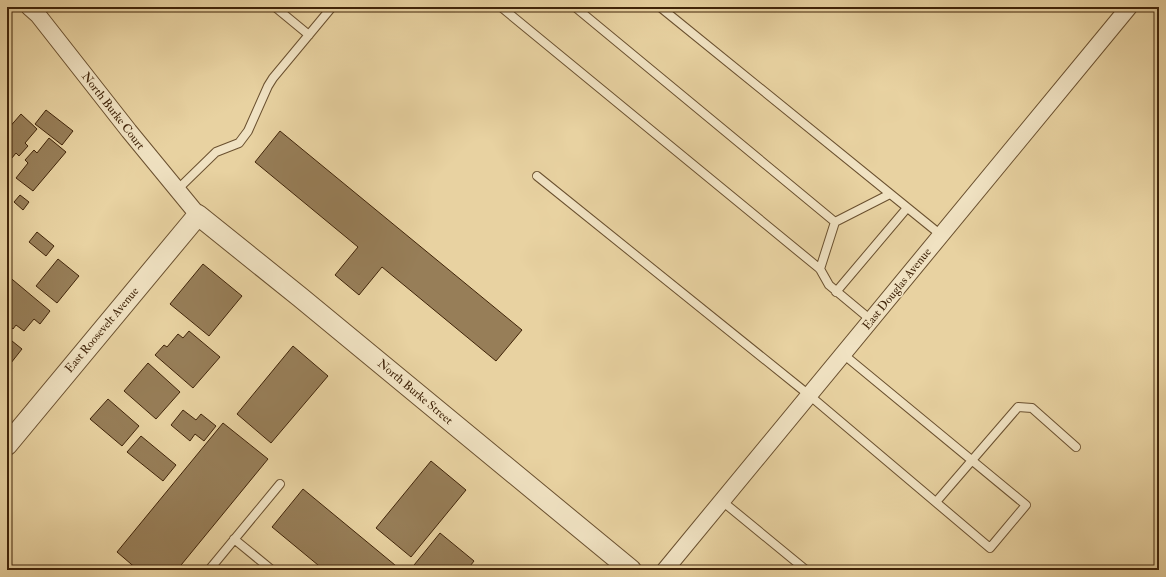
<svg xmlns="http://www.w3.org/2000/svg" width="1166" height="577" font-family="'IM FELL Double Pica',serif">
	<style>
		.building { fill: #977e58; stroke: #402409 }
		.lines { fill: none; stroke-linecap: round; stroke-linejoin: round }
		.service-casing { stroke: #6a502f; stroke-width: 10 }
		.minor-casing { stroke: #6a502f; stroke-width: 18 }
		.tertiary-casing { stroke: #6a502f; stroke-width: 22 }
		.service { stroke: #f0e2c2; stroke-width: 8 }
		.minor { stroke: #f0e2c2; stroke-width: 16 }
		.tertiary { stroke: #f0e2c2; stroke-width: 20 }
		.labels { text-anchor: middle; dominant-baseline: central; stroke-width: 3; stroke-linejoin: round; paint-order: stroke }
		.street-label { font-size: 12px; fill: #402409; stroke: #f0e2c2 }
	</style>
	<rect width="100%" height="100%" fill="#e8d2a1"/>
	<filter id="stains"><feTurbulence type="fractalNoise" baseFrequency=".005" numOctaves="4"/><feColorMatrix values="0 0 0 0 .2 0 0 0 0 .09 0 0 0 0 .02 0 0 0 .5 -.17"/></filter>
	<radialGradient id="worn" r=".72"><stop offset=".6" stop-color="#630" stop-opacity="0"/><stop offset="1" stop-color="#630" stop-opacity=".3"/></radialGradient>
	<path class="building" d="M46,110L73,131L62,145L35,124Z
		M21,114L37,129L25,143L28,146L19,156L16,153L7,164V130Z
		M280,131L522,330L496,361L382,267L359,295L335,275L358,247L255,162Z
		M49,138L66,152L33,191L16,178L28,163L25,160L34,150L37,153Z
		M20,195L29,202L23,210L14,202Z
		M37,232L54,246L46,256L29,242Z
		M58,259L79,276L57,303L36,286Z
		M203,264L242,296L209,336L170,304Z
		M7,275L50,311L40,324L34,319L24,331L16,325L13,329L7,324Z
		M189,331L220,357L193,388L155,355L164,345L167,347L178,334L183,338Z
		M7,337L22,349L7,368Z
		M293,346L328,376L271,443L237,414Z
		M148,363L180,392L156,419L124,391Z
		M108,399L139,426L122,446L90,419Z
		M183,410L196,420L201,414L216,426L204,441L195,434L190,441L171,425Z
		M223,423L268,459L177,570H138L117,552Z
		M141,436L176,465L163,481L127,452Z
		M431,461L466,490L411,557L376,528Z
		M303,489L401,570H324L272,527Z
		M440,533L474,561L467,570H410Z"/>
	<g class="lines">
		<defs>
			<path id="service" d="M275,7L309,35
				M501,7L820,269L829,285L871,320
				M575,7L835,222L890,194
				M660,7L941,235
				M537,176L809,395L990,548L1026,505L843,354
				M177,190L216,152L239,143L248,131L268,86L273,78L332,7
				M820,269L835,222
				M836,292L907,208
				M722,501L806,570
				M936,502L1018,407L1032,408L1076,447
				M234,539L272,570
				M209,570L280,484"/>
			<path id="minor" d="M29,7L38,15L129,131L198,215
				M665,570L1129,7"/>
			<path id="tertiary" d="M7,445L198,215L300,297L631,570"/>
		</defs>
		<use href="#service" class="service-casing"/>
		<use href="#minor" class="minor-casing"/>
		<use href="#tertiary" class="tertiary-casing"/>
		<use href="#service" class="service"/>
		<use href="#minor" class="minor"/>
		<use href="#tertiary" class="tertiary"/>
	</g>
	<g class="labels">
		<g class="street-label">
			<text transform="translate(113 111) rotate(52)">North Burke Court</text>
			<text transform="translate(897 289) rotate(-51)">East Douglas Avenue</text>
			<text transform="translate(102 330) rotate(-50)">East Roosevelt Avenue</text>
			<text transform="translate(415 392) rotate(40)">North Burke Street</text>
		</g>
	</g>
	<rect width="1166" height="577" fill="none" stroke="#e8d2a1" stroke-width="24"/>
	<rect x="8" y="8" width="1150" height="561" fill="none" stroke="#402409" stroke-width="2"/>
	<rect x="12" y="12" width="1142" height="553" fill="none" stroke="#402409"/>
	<rect width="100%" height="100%" filter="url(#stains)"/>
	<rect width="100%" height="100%" fill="url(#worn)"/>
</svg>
